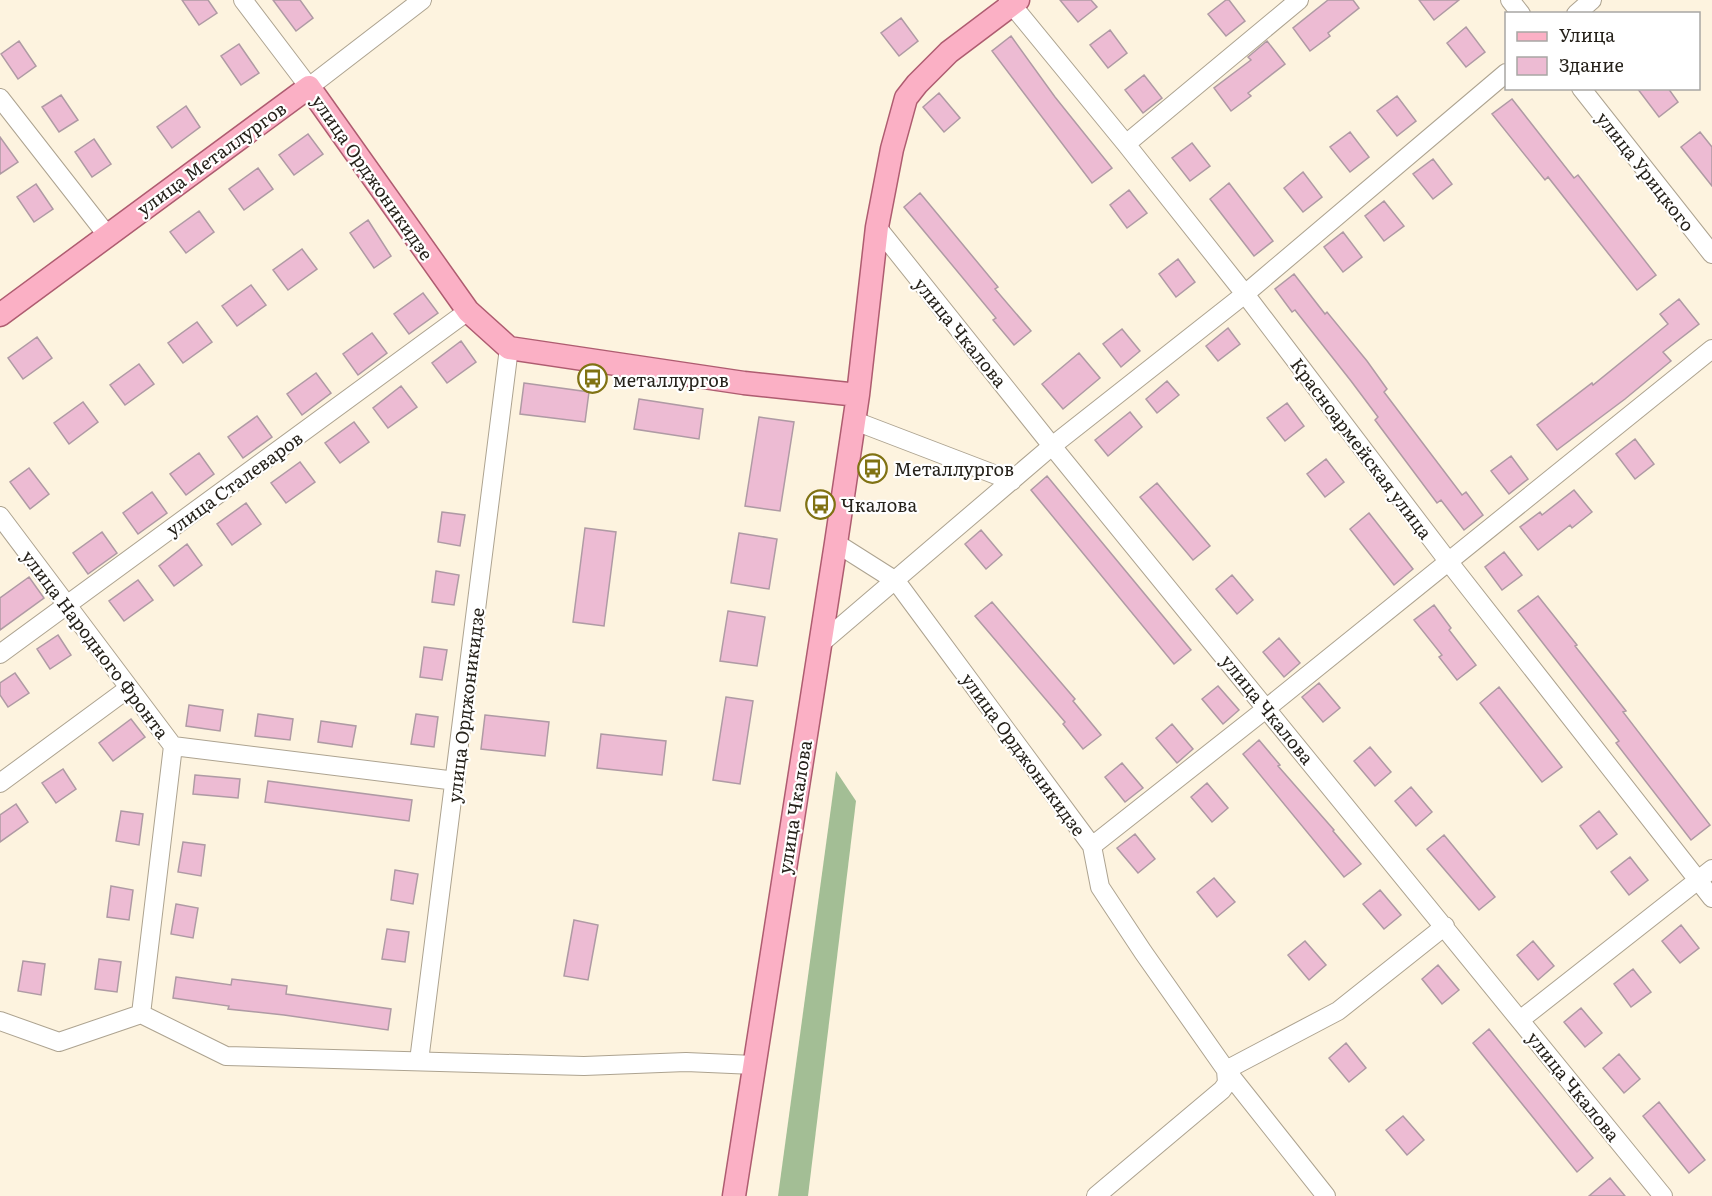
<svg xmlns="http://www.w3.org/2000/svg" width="1712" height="1196" font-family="Literata,serif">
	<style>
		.forest { fill: #a3be95 }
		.building { fill: #edbbd3; stroke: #af9aa4; stroke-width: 1.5 }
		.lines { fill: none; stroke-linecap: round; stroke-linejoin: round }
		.minor-casing { stroke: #ada390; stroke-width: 20 }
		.major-casing { stroke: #ae5c70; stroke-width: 25 }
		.minor { stroke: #fff; stroke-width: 18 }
		.major { stroke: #fbb0c5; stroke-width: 22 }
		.labels { text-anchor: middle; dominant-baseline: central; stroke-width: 4.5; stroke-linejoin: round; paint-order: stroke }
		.street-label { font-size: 18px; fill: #26221b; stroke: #fff }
		.poi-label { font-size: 18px; fill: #26221b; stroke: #fff; text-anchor: start }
	</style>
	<rect width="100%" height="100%" fill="#fdf3df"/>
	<path class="forest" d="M836,771L856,801L808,1196H778Z"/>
	<path class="building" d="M182,0H208L217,13L199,25Z
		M273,0H300L313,18L296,31Z
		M1060,0H1091L1097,7L1078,22Z
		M1226,0H1229L1245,21L1226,36L1208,14Z
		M1328,0H1353L1359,8L1328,33L1330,36L1310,51L1293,28Z
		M1419,0H1459L1434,20Z
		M901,18L918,41L899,56L881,33Z
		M1466,27L1485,52L1466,67L1447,43Z
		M1110,30L1127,53L1108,68L1090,45Z
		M1011,36L1055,97L1112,168L1092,183L992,51Z
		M19,41L36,66L18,79L1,54Z
		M1267,41L1285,64L1248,93L1251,96L1231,111L1214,88L1251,60L1248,57Z
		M239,44L259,73L241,85L221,56Z
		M1144,75L1162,98L1143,113L1125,90Z
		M1637,88H1668L1678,102L1659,117Z
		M939,93L960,118L944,132L923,107Z
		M61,95L78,120L59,132L42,107Z
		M1397,96L1416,121L1397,136L1377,111Z
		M1512,99L1574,178L1578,175L1656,275L1637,290L1548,177L1545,180L1492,114Z
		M186,106L200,127L172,148L157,127Z
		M1350,132L1369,157L1350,172L1330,147Z
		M1700,132L1712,147V186L1681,147Z
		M308,134L323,154L294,175L279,155Z
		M0,137L18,162L0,174Z
		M94,139L111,164L92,177L75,152Z
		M1192,143L1210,166L1190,181L1172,158Z
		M1433,159L1452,184L1433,199L1413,174Z
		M258,168L273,189L244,210L229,189Z
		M1303,172L1322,197L1303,212L1284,188Z
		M1229,183L1273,241L1254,256L1210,199Z
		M36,184L53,209L34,222L17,197Z
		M1129,190L1147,213L1127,228L1110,205Z
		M920,193L998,287L995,289L1031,331L1014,345L993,320L996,318L904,207Z
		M1384,201L1404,226L1384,241L1365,216Z
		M199,211L214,232L186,253L170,232Z
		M368,220L391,256L374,268L350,233Z
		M1343,232L1362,257L1343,272L1324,247Z
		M302,249L317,269L288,290L273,270Z
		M1178,259L1195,282L1176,297L1159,274Z
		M1294,274L1325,314L1327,312L1367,361L1387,389L1384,392L1462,495L1466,492L1483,515L1464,530L1441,500L1437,503L1375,420L1378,417L1351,381L1295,310L1292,312L1275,289Z
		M251,285L266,305L237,326L222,306Z
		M423,293L438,313L409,334L394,314Z
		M1679,299L1699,324L1663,352L1671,361L1625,399L1557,450L1537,425L1592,383L1593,385L1668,324L1660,314Z
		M197,322L212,342L183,363L168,343Z
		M1228,328L1240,344L1218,361L1206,346Z
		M1122,329L1140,351L1121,367L1103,344Z
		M372,333L387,353L358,375L343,354Z
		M37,337L52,358L23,379L8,358Z
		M461,341L476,362L447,383L432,363Z
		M1079,353L1100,378L1063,409L1042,384Z
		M139,364L154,384L125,405L110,385Z
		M316,373L331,393L302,415L287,394Z
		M1167,381L1179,395L1157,413L1146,399Z
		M524,383L589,392L585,422L520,414Z
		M401,386L417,407L388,428L373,408Z
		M639,399L703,409L699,439L634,429Z
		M83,402L98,422L69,444L54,423Z
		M1287,403L1304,426L1285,441L1267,418Z
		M1130,412L1142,427L1108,456L1095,440Z
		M257,416L272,437L243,458L228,437Z
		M759,417L794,422L780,511L745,506Z
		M354,422L369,442L340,463L325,443Z
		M1635,439L1654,464L1635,479L1616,454Z
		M199,453L214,474L186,495L170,474Z
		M1511,456L1528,479L1509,494L1491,471Z
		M1326,459L1344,482L1325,497L1307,474Z
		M300,462L315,482L286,503L271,483Z
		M29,468L49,494L30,509L10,482Z
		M1047,476L1191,650L1174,664L1031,490Z
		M1157,483L1210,546L1193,560L1140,497Z
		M1574,490L1592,512L1572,528L1570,525L1538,550L1520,527L1540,512L1542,515Z
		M152,492L167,513L138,534L123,513Z
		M246,503L261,524L232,545L217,524Z
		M442,512L465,515L460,546L438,542Z
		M1369,513L1413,569L1394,585L1350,529Z
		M585,528L616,532L604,626L573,622Z
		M981,530L1002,555L986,569L965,544Z
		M102,532L117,553L88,574L73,553Z
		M739,533L777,539L769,589L731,583Z
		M187,544L202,565L174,586L159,566Z
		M1504,552L1522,575L1502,590L1485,567Z
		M436,571L459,575L454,605L432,602Z
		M1232,575L1253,600L1237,614L1216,589Z
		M29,577L44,598L0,630V598Z
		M138,580L153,600L124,621L109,601Z
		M1538,596L1577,645L1575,646L1626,711L1623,712L1710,825L1691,840L1616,743L1619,741L1518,611Z
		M992,602L1075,699L1073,701L1101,735L1083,749L1063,724L1065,722L975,616Z
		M1434,605L1451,628L1449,630L1476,665L1457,680L1439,657L1442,655L1414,620Z
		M728,611L765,617L757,666L720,661Z
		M58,635L71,655L50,669L37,649Z
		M1279,638L1300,663L1284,677L1263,652Z
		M424,647L447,650L442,680L420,677Z
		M15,673L29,693L8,707L0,695V683Z
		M1319,683L1340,708L1323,722L1302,697Z
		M1218,686L1239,710L1223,724L1202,699Z
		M1499,687L1562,767L1542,782L1480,703Z
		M726,697L753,701L740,784L713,780Z
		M189,705L223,710L220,731L186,726Z
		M258,714L293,719L290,740L255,736Z
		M416,714L438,717L434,747L411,744Z
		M485,715L549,722L545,756L481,749Z
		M131,719L145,737L113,761L99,743Z
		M321,721L356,726L352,747L318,742Z
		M1172,724L1193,749L1177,763L1156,738Z
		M601,734L666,741L662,775L597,768Z
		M1259,740L1280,765L1278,766L1334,830L1333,831L1361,864L1344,877L1243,754Z
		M1370,747L1391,772L1375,786L1354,761Z
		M1122,763L1143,788L1125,802L1105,777Z
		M63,769L76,789L56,803L42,783Z
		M195,775L240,779L238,798L193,794Z
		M268,781L412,800L409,821L265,802Z
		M1207,783L1228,808L1212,822L1191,797Z
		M1411,787L1432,812L1416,826L1395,801Z
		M16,804L28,822L0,842V815Z
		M121,811L143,814L139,845L116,841Z
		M1599,811L1617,834L1597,849L1580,826Z
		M1135,834L1155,859L1138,873L1117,848Z
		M1444,835L1495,897L1479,910L1427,849Z
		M183,842L205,845L201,876L178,872Z
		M1630,857L1648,880L1629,895L1611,872Z
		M395,870L418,874L413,904L391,900Z
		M1214,878L1235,902L1217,917L1197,892Z
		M111,886L133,890L129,920L107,917Z
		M1380,890L1401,915L1384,929L1363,904Z
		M176,904L198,908L193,938L171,934Z
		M574,920L598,925L588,980L564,976Z
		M1681,925L1699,948L1680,963L1662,941Z
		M387,929L409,932L405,962L382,959Z
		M1305,941L1326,965L1309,980L1288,955Z
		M1533,941L1554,966L1538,980L1517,955Z
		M99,959L121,962L117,992L95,989Z
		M23,961L45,964L41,995L18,991Z
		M1438,965L1459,990L1442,1004L1422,979Z
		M1633,969L1651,992L1631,1007L1614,984Z
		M176,977L231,985L232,979L287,986L286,994L391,1009L388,1030L284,1015L228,1009L229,1006L173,998Z
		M1581,1008L1602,1033L1585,1047L1564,1022Z
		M1489,1029L1593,1158L1577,1172L1473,1043Z
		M1346,1043L1366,1068L1349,1082L1329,1058Z
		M1619,1054L1640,1079L1624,1093L1603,1068Z
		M1659,1102L1705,1160L1689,1173L1643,1116Z
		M1403,1116L1424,1140L1407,1155L1386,1130Z
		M1610,1178L1625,1196H1589Z"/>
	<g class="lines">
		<defs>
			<path id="minor" d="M243,0L309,87L422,0
				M1008,0L1126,144L1245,294L1448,561L1712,898
				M1510,0L1521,14
				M1576,14L1592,0
				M1581,88L1712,254
				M0,98L107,235
				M1126,144L1299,0
				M877,227L1052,446L1663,1196
				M855,421L1012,481
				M0,516L173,746L456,781
				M836,543L896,581L1092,846L1100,887L1143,952L1226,1070L1326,1196
				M819,645L1052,446L1245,294L1506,73
				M0,654L468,311
				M0,783L129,688
				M1092,846L1267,708L1712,349
				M141,1014L173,746
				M1520,1020L1712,869
				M0,1021L59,1042L141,1014L226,1056L584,1066L686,1062L754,1065
				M419,1061L509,348
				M1096,1196L1222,1090L1227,1083L1226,1070L1338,1011L1445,926"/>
			<path id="major" d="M0,315L309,87L468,311L509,348L744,383L858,395
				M734,1196L836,543L858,395L877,227L892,149L906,98L917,84L949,52L1018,0"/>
		</defs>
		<use href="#minor" class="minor-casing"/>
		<use href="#major" class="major-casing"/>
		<use href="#minor" class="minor"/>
		<use href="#major" class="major"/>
	</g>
	<defs>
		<symbol id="bus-ring" viewBox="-11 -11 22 22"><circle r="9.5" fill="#fff" stroke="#807213" stroke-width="1.5"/><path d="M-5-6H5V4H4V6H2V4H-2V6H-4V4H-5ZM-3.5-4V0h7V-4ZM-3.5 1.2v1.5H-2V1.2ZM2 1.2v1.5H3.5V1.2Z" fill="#807213"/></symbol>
	</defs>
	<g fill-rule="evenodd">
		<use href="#bus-ring" x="576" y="362" width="33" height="33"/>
		<use href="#bus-ring" x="856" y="452" width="33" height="33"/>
		<use href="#bus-ring" x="804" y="488" width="33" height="33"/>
	</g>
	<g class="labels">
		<g class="street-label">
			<text transform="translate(211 158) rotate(-36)">улица Металлургов</text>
			<text transform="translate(1646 171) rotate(52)">улица Урицкого</text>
			<text transform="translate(373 177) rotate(55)">улица Орджоникидзе</text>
			<text transform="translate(961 332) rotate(51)">улица Чкалова</text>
			<text transform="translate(1362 448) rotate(53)">Красноармейская улица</text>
			<text transform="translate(234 483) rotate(-36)">улица Сталеваров</text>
			<text transform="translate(96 644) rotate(53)">улица Народного Фронта</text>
			<text transform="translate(465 705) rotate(-83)">улица Орджоникидзе</text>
			<text transform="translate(1268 709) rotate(51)">улица Чкалова</text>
			<text transform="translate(1024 754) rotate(54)">улица Орджоникидзе</text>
			<text transform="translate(794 807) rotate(-81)">улица Чкалова</text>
			<text transform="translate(1574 1086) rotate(51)">улица Чкалова</text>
		</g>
		<g class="poi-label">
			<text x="613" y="379">металлургов</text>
			<text x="894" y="468">Металлургов</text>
			<text x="841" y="504">Чкалова</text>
		</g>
	</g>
	<rect x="1505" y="12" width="195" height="78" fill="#ffffff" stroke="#a8a7a4" stroke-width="1.5"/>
	<rect x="1517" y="32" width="30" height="9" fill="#fbb0c5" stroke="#a8a7a4" stroke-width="1.5"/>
	<text x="1559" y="42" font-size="18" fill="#26221b">Улица</text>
	<rect x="1517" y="57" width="30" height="18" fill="#edbbd3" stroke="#a8a7a4" stroke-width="1.5"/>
	<text x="1559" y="72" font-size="18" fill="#26221b">Здание</text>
</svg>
